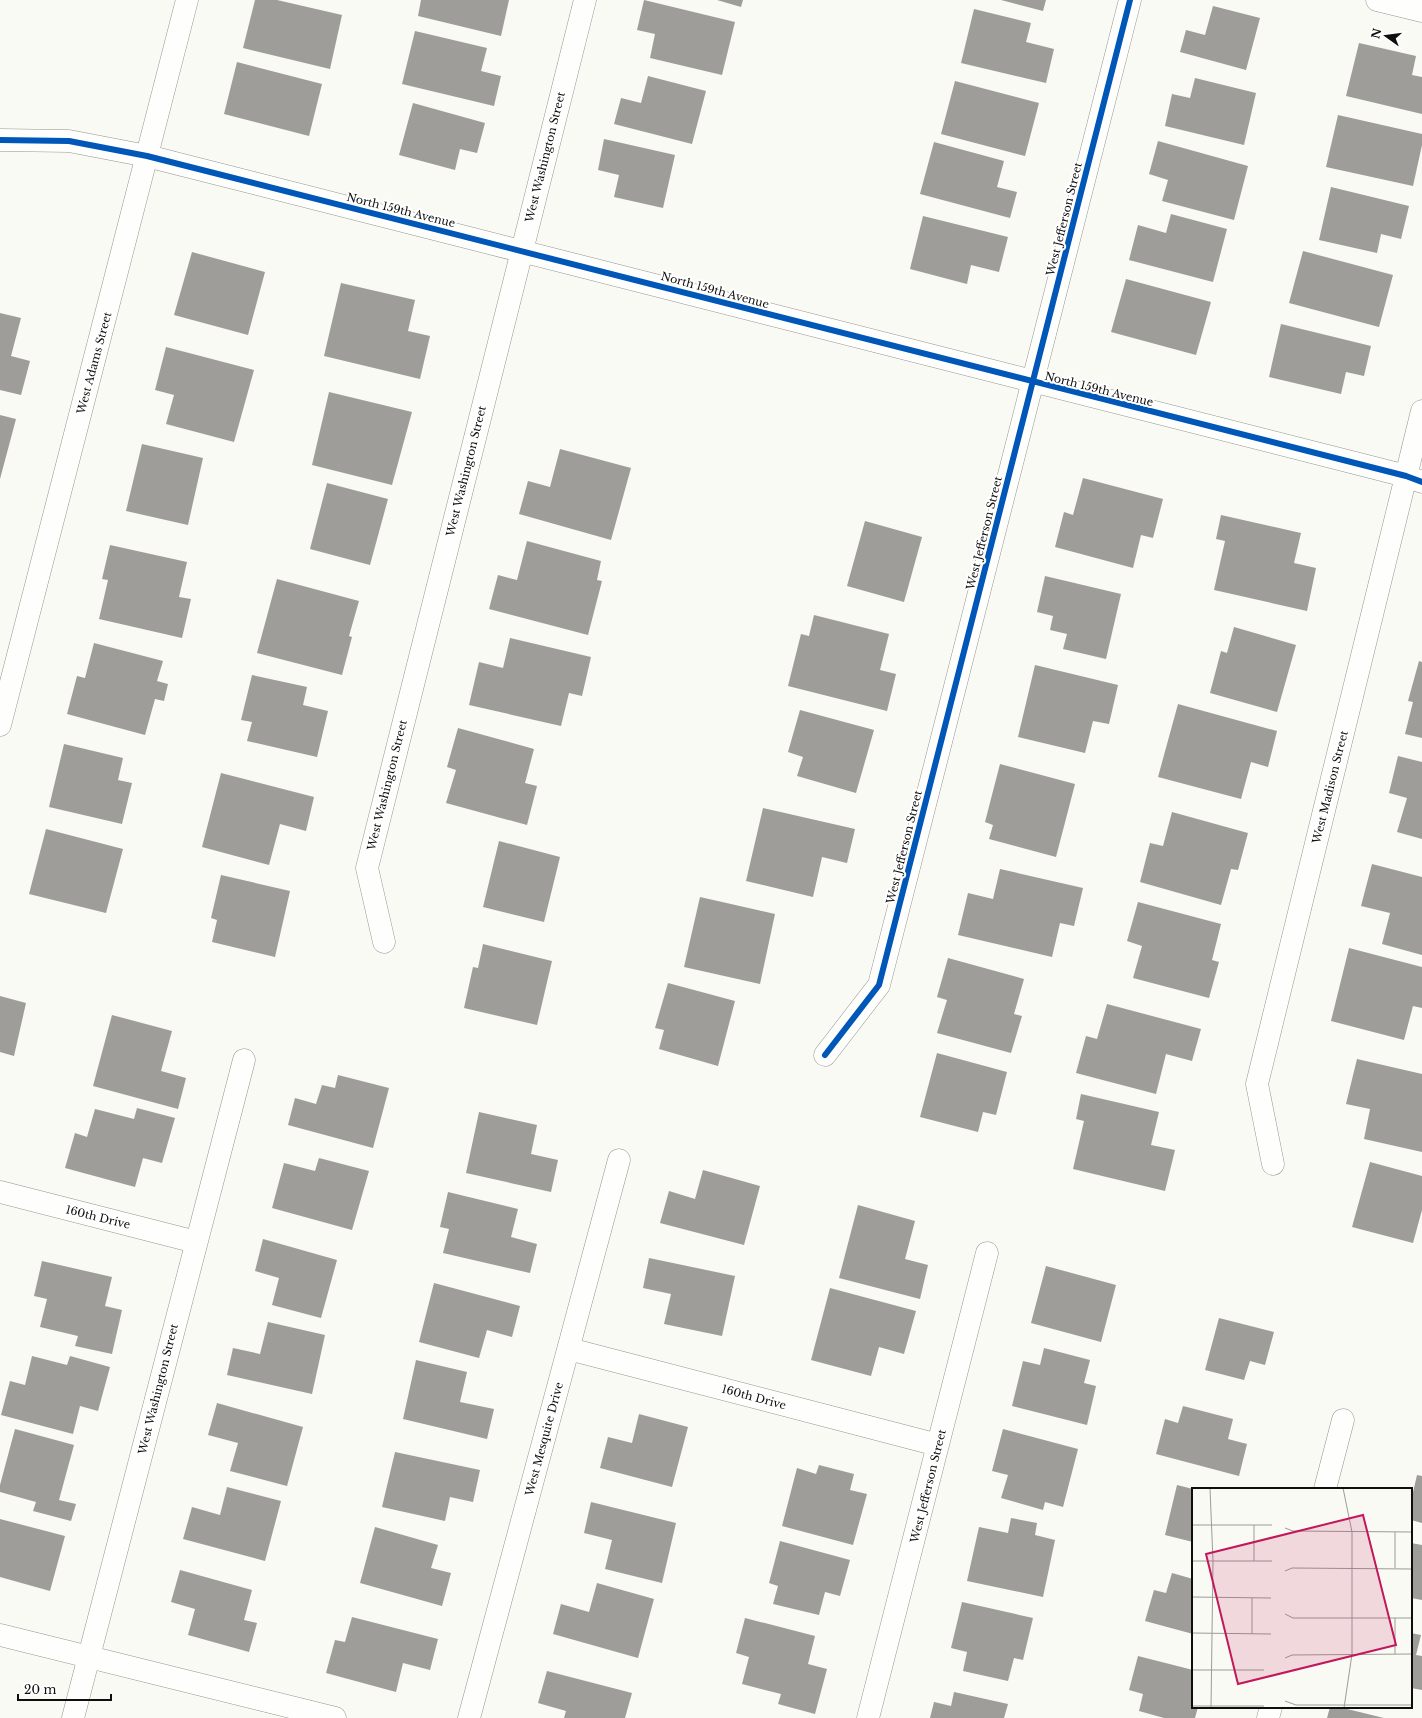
<svg xmlns="http://www.w3.org/2000/svg" width="1422" height="1718" font-family="'Libre Baskerville',serif">
	<style>
		.building { fill: #9e9d99 }
		.lines { fill: none; stroke-linecap: round; stroke-linejoin: round }
		.minor-casing { stroke: #949492; stroke-width: 23 }
		.minor { stroke: #fefefd; stroke-width: 22 }
		.cycleway-casing { stroke: #fff; stroke-width: 8 }
		.cycleway { stroke: #0057b8; stroke-width: 6 }
		.labels { text-anchor: middle; dominant-baseline: central; stroke-width: 4; stroke-linejoin: round; paint-order: stroke }
		.street-label { font-size: 11px; fill: #0e0e0e; stroke: #fff }
		.inset-road { fill: none; stroke: #9c9c98; stroke-width: 1 }
		.view { fill: #c2185b; fill-opacity: 0.15; stroke: #c2185b; stroke-width: 2 }
		.inset-edge { fill: none; stroke: #0e0e0e; stroke-width: 2 }
	</style>
	<rect width="100%" height="100%" fill="#fafaf4"/>
	<path class="building" d="M255,0H277L342,15L330,69L243,48Z
		M421,0H509L501,36L418,16Z
		M644,0L735,22L722,75L650,58L655,34L637,30Z
		M717,0H743L741,7Z
		M1001,0H1046L1043,11Z
		M1213,6L1260,18L1246,70L1180,52L1186,30L1205,35Z
		M974,9L1031,23L1026,42L1054,49L1046,83L961,63Z
		M415,31L487,48L481,71L501,76L494,106L402,84Z
		M1359,43L1416,56L1412,75L1422,77V114L1346,96Z
		M237,62L322,84L309,136L224,114Z
		M648,76L706,91L692,144L614,124L621,98L641,103Z
		M1195,78L1256,93L1244,145L1165,126L1172,94L1190,98Z
		M955,81L1039,103L1025,156L941,134Z
		M413,103L485,123L477,153L460,149L455,170L399,155Z
		M1338,115L1422,134V145L1413,186L1326,167Z
		M604,139L675,155L663,208L614,197L619,175L598,170Z
		M1158,141L1248,166L1234,220L1162,201L1168,180L1149,174Z
		M934,142L1004,161L997,187L1017,192L1010,218L920,194Z
		M1331,187L1409,206L1401,239L1381,234L1377,253L1319,240Z
		M1171,214L1227,229L1213,282L1129,260L1138,225L1166,233Z
		M923,216L1008,237L999,272L971,265L967,284L910,269Z
		M1303,251L1393,275L1379,327L1289,303Z
		M192,252L265,272L248,335L174,315Z
		M1126,279L1211,302L1196,355L1111,332Z
		M341,283L415,300L408,331L430,336L420,379L324,356Z
		M0,313L21,318L11,356L30,361L21,395L0,390Z
		M1281,324L1371,346L1364,376L1346,372L1341,394L1269,377Z
		M166,347L254,370L234,442L166,424L174,395L155,390Z
		M329,392L412,412L392,485L312,465Z
		M0,415L16,419L0,479Z
		M142,444L203,458L188,525L126,511Z
		M560,449L631,468L611,540L519,514L528,481L550,487Z
		M1083,478L1163,499L1153,538L1141,535L1133,568L1055,547L1064,512L1073,515Z
		M327,483L388,499L370,565L310,549Z
		M1221,515L1301,533L1294,563L1316,568L1307,611L1214,590L1225,541L1216,539Z
		M865,521L922,537L904,602L847,586Z
		M527,541L601,561L597,580L602,581L588,635L489,609L498,575L517,580Z
		M110,545L187,562L179,597L191,599L182,638L99,619L108,580L102,579Z
		M1045,576L1121,594L1106,659L1063,649L1067,634L1050,630L1053,616L1037,612Z
		M277,579L359,601L349,636L352,637L342,675L257,653Z
		M814,615L889,634L880,670L896,674L887,711L788,686L801,634L809,636Z
		M1234,627L1296,645L1277,712L1210,693L1221,651L1227,653Z
		M510,638L591,657L582,696L569,693L561,726L469,705L479,662L503,668Z
		M94,643L163,661L157,681L168,684L164,701L155,699L145,735L67,714L77,676L85,678Z
		M1419,661L1422,662V738L1405,734L1413,702L1408,701Z
		M1035,665L1118,685L1109,724L1093,721L1085,753L1018,737Z
		M252,675L307,687L303,705L328,711L317,757L247,741L252,722L241,720Z
		M1178,704L1277,731L1268,767L1251,762L1241,799L1158,777Z
		M800,710L874,730L856,793L797,776L803,757L788,752Z
		M458,728L534,749L525,783L537,786L527,825L446,803L456,770L447,767Z
		M64,744L123,758L118,780L132,783L122,824L49,807Z
		M1398,756L1422,762V839L1397,832L1407,798L1389,793Z
		M1000,764L1075,784L1056,857L989,839L993,825L985,822Z
		M221,773L314,797L306,831L280,824L269,865L202,847Z
		M763,808L855,829L847,863L822,857L813,897L746,881Z
		M1172,812L1248,833L1238,870L1231,869L1221,905L1140,882L1150,843L1163,846Z
		M46,829L123,849L106,913L29,894Z
		M499,841L560,857L544,922L483,907Z
		M1372,864L1422,877V955L1382,944L1390,913L1361,906Z
		M1000,869L1083,888L1074,926L1060,923L1052,957L958,935L968,893L993,899Z
		M221,875L290,891L275,957L212,942L217,920L211,918Z
		M700,897L775,914L760,984L684,967Z
		M1138,902L1221,924L1212,960L1219,962L1209,998L1133,978L1142,946L1127,941Z
		M483,944L552,961L537,1025L464,1008L473,967L478,968Z
		M1349,948L1422,967V1008L1413,1006L1404,1040L1331,1021Z
		M948,958L1024,979L1014,1014L1022,1016L1011,1053L937,1033L947,1000L937,997Z
		M668,983L735,1001L718,1066L659,1049L664,1030L655,1028Z
		M0,996L26,1003L14,1056L0,1052Z
		M1107,1004L1201,1029L1192,1061L1166,1054L1156,1094L1076,1073L1086,1036L1097,1039Z
		M112,1015L172,1031L161,1071L186,1078L178,1109L93,1086Z
		M937,1053L1007,1072L996,1115L983,1112L978,1132L920,1117Z
		M1357,1059L1422,1074V1152L1364,1139L1370,1109L1346,1104Z
		M338,1075L389,1088L373,1148L288,1125L295,1098L316,1104L322,1085L335,1088Z
		M1081,1094L1159,1112L1151,1145L1175,1150L1165,1191L1073,1169L1084,1121L1076,1119Z
		M137,1108L175,1118L162,1163L143,1158L135,1187L65,1168L75,1133L87,1137L95,1109L134,1119Z
		M479,1112L537,1125L531,1154L558,1160L551,1192L466,1173Z
		M319,1158L369,1171L352,1230L272,1208L284,1163L315,1171Z
		M1370,1162L1422,1176V1210L1413,1243L1352,1227Z
		M703,1170L760,1186L744,1245L660,1223L669,1191L695,1199Z
		M448,1192L518,1209L511,1237L537,1244L530,1273L443,1253L449,1229L440,1227Z
		M858,1205L915,1221L905,1259L928,1265L920,1299L839,1278Z
		M263,1239L337,1260L321,1318L272,1305L279,1278L255,1271Z
		M649,1258L735,1276L722,1336L664,1324L671,1294L643,1288Z
		M42,1261L112,1277L105,1306L122,1310L112,1354L75,1346L78,1336L40,1327L47,1299L34,1296Z
		M1046,1266L1116,1285L1101,1342L1031,1323Z
		M434,1283L520,1306L512,1337L487,1330L479,1358L419,1342Z
		M830,1288L916,1311L904,1354L879,1347L871,1376L811,1360Z
		M1219,1318L1274,1332L1265,1365L1250,1361L1244,1380L1205,1370Z
		M268,1322L325,1335L312,1394L227,1375L233,1348L260,1354Z
		M1044,1348L1090,1360L1084,1383L1096,1386L1087,1425L1012,1406L1023,1361L1040,1365Z
		M32,1356L67,1365L70,1356L110,1367L98,1411L80,1406L73,1434L1,1415L10,1381L25,1385Z
		M416,1360L467,1372L460,1402L494,1409L487,1439L403,1419Z
		M217,1403L303,1427L287,1486L230,1471L238,1443L208,1435Z
		M1183,1406L1233,1419L1228,1439L1247,1444L1239,1476L1156,1454L1165,1419L1178,1423Z
		M639,1414L688,1427L672,1487L600,1468L608,1437L632,1443Z
		M15,1429L74,1445L59,1500L76,1504L71,1521L33,1511L36,1502L0,1492V1485Z
		M1003,1429L1078,1449L1063,1507L1045,1502L1043,1510L1001,1498L1008,1475L992,1471Z
		M395,1452L480,1470L473,1502L450,1497L445,1521L382,1507Z
		M819,1465L854,1474L850,1490L867,1494L853,1545L782,1526L797,1468L816,1474Z
		M1417,1475L1422,1476V1523L1411,1520V1501Z
		M1177,1485L1193,1489V1542L1165,1535Z
		M227,1487L281,1501L265,1561L183,1539L192,1507L220,1515Z
		M591,1502L676,1523L662,1583L605,1569L612,1540L584,1533Z
		M1011,1518L1037,1523L1035,1535L1055,1540L1043,1597L967,1581L979,1527L1008,1533Z
		M0,1519L65,1536L50,1591L0,1577Z
		M375,1527L438,1545L431,1568L451,1573L442,1606L360,1583Z
		M780,1541L850,1560L840,1596L825,1592L819,1615L773,1604L778,1586L769,1583Z
		M1411,1543L1422,1545V1600L1411,1598Z
		M180,1570L252,1590L244,1620L257,1623L249,1652L188,1635L195,1609L171,1602Z
		M1172,1573L1193,1579V1634L1145,1621L1154,1590L1166,1593Z
		M597,1583L654,1599L638,1658L553,1634L561,1604L589,1612Z
		M962,1602L1033,1618L1023,1660L1014,1658L1008,1681L963,1671L967,1652L951,1648Z
		M352,1617L438,1639L430,1670L403,1663L396,1692L326,1673L335,1640L345,1642Z
		M745,1618L815,1636L808,1664L827,1669L815,1714L778,1704L781,1694L742,1684L749,1657L736,1653Z
		M1411,1633L1421,1635L1416,1655L1422,1656V1690L1411,1688Z
		M1138,1656L1193,1670V1707H1198L1195,1718H1164L1139,1711L1143,1694L1129,1690Z
		M547,1671L632,1693L625,1718H564L566,1711L538,1703Z
		M954,1692L1008,1704L1004,1718H930L934,1702L951,1706Z
		M1330,1707H1339L1384,1718H1327Z"/>
	<g class="lines">
		<defs>
			<path id="minor" d="M1377,0L1422,11
				M0,140L69,141L147,156L1406,476L1422,482
				M0,725L187,0
				M384,942L367,868L585,0
				M825,1055L879,985L1130,0
				M1273,1164L1257,1084L1422,411
				M0,1192L196,1242
				M569,1349L938,1445
				M1325,1489L1343,1420
				M0,1635L335,1718
				M73,1718L244,1060
				M469,1718L619,1160
				M868,1718L987,1253
				M1268,1718L1271,1707"/>
		</defs>
		<use href="#minor" class="minor-casing"/>
		<use href="#minor" class="minor"/>
		<defs>
			<path id="cycleway" d="M0,140L69,141L147,156L1406,476L1422,482
				M825,1055L879,985L1130,0"/>
		</defs>
		<use href="#cycleway" class="cycleway-casing"/>
		<use href="#cycleway" class="cycleway"/>
	</g>
	<g class="labels">
		<g class="street-label">
			<text transform="translate(545 157) rotate(-76)">West Washington Street</text>
			<text transform="translate(401 210) rotate(14)">North 159th Avenue</text>
			<text transform="translate(1064 219) rotate(-76)">West Jefferson Street</text>
			<text transform="translate(715 290) rotate(15)">North 159th Avenue</text>
			<text transform="translate(94 363) rotate(-75)">West Adams Street</text>
			<text transform="translate(1099 389) rotate(14)">North 159th Avenue</text>
			<text transform="translate(466 471) rotate(-76)">West Washington Street</text>
			<text transform="translate(984 533) rotate(-76)">West Jefferson Street</text>
			<text transform="translate(387 785) rotate(-76)">West Washington Street</text>
			<text transform="translate(1330 787) rotate(-76)">West Madison Street</text>
			<text transform="translate(904 847) rotate(-76)">West Jefferson Street</text>
			<text transform="translate(98 1217) rotate(14)">160th Drive</text>
			<text transform="translate(158 1389) rotate(-76)">West Washington Street</text>
			<text transform="translate(754 1397) rotate(15)">160th Drive</text>
			<text transform="translate(544 1439) rotate(-75)">West Mesquite Drive</text>
			<text transform="translate(928 1486) rotate(-76)">West Jefferson Street</text>
		</g>
	</g>
	<g transform="translate(1192 1488)">
		<rect width="220" height="220" fill="#fafaf4"/>
		<path class="inset-road" d="M18,0L21,73L19,220M151,0L160,44V166L152,220M0,37H80M93,40L101,43L220,44M0,73H80M62,73V37M203,80V44M93,83L100,80L220,81M0,109L79,110M93,126L101,130H220M203,130V166M0,145L79,146M60,146V110M93,170L100,167L220,166M0,182H72M93,213L104,217H220M0,218H72"/>
		<path class="view" d="M171,27L204,157L46,196L14,66Z"/>
		<rect width="220" height="220" class="inset-edge"/>
	</g>
	<g transform="translate(1386 36) rotate(284)" stroke="#ffffff" stroke-width="3" paint-order="stroke">
	<path d="M0-3L7 15L0 10L-7 15Z" fill="#0e0e0e"/>
	<text y="-6" font-size="11" font-weight="bold" text-anchor="middle" fill="#0e0e0e">N</text>
	</g>
	<path d="M18 1694v6h93v-6" fill="none" stroke="#0e0e0e" stroke-width="2"/>
	<text x="24" y="1694" font-size="12" fill="#0e0e0e" stroke="#ffffff" stroke-width="3" paint-order="stroke">20 m</text>
</svg>
